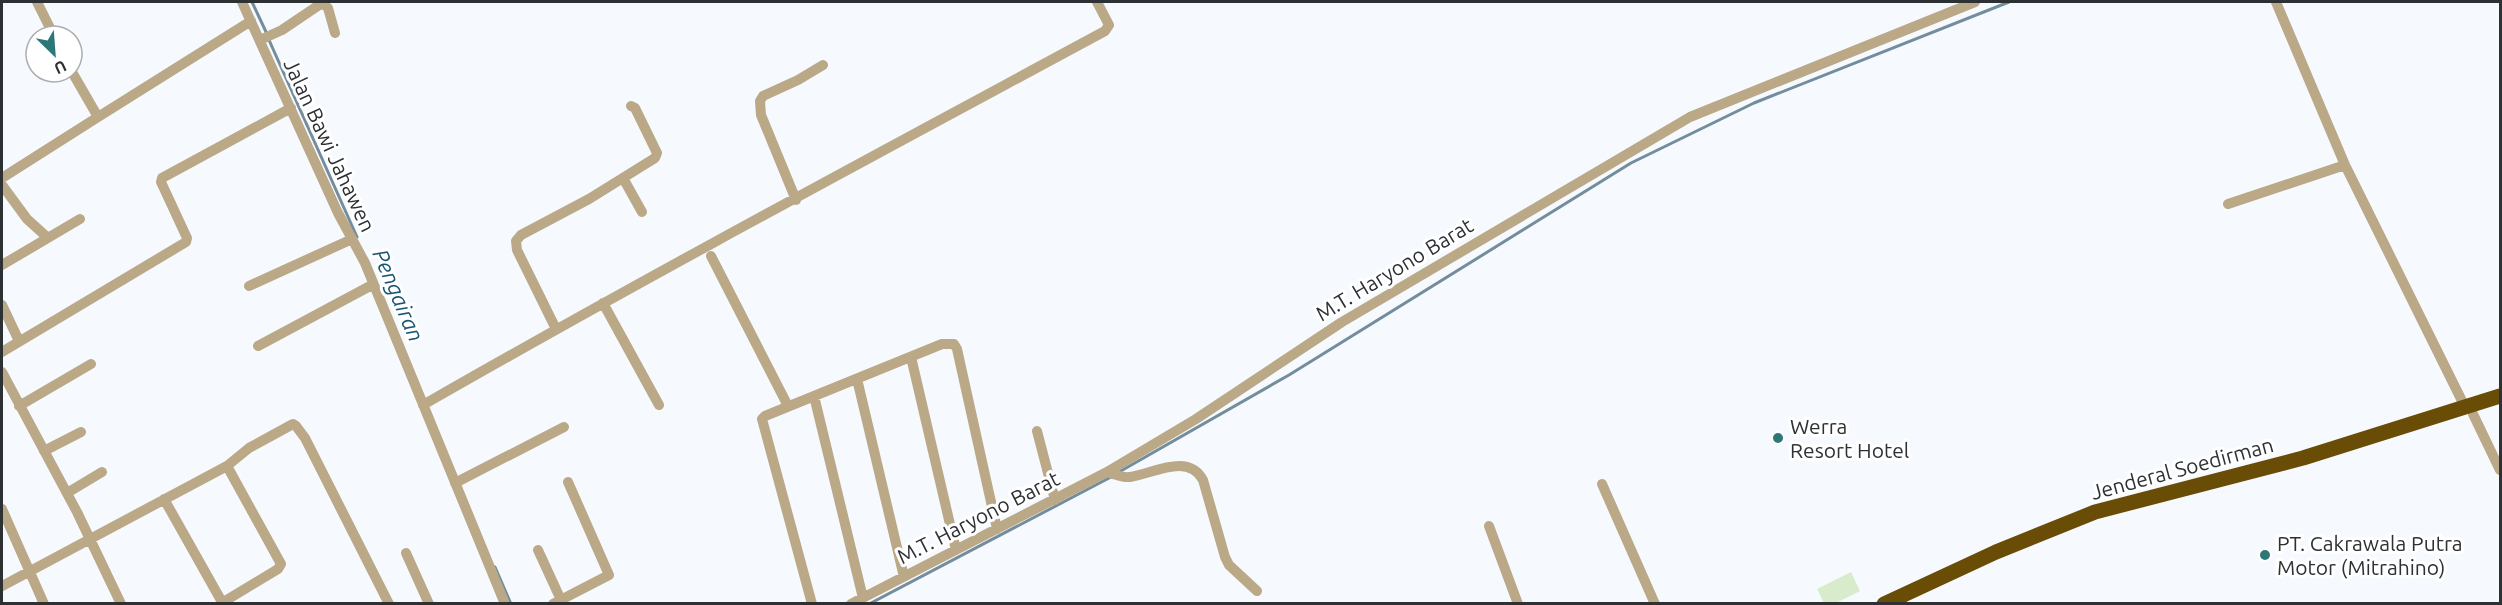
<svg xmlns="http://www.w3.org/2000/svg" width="2502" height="605" font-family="Ubuntu,sans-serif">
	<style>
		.green { fill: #d8eccb }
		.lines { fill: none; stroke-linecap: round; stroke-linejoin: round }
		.stream { stroke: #738d9c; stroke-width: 3 }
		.minor { stroke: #baa887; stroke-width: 10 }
		.highway { stroke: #694c06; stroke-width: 15 }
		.poi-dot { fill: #2d7779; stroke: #fff; stroke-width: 2 }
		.labels { text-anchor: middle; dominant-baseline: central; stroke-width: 6; stroke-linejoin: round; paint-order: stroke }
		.street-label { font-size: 21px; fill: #2e3134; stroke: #fff }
		.poi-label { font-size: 21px; fill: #2e3134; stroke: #fff; text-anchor: start }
		.water-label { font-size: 22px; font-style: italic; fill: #1a5574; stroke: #fff }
	</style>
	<rect width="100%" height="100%" fill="#f6faff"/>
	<path class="green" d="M1851,572L1860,591L1836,603H1824L1817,589Z"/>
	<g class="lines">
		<path class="stream" d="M252,2L267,34
			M269,40L357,237
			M1119,472L1289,375L1631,163L1754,103L2009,2
			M495,567L511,604
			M869,604L1111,477"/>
		<path class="minor" d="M37,2L54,36
			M242,2L338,213L365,263L505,604
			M2276,2L2345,165L2465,407
			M260,40L282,30L322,3L328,8L335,33
			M98,117L251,21
			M2,178L98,117L72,72
			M623,178L642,212
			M2,185L27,219L48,238
			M796,200L761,115L760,101L763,96L798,80L823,65
			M2228,204L2345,165
			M711,256L788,406
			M2,265L80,219
			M249,286L350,240
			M603,303L659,405
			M2,305L19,341
			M556,329L517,250L516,241L521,235L589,199L655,158L657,153L635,108L631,106
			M258,346L372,285
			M2,352L186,242L187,238L161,182L162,178L291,108
			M911,357L956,550
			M2,372L77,512L121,604
			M857,379L904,577
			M814,396L863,598
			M423,405C648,276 877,154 1105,31L1109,25L1097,2
			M19,406L91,364
			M2473,414L2500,470
			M1037,431L1055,500
			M44,451L81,432
			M1107,472C1114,474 1123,478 1130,477C1152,474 1188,452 1203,480L1225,557L1229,565L1257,591
			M455,483L564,427
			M1602,484L1655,604
			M67,493L102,472
			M164,499L222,602
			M2,509L44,604
			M1489,526L1518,604
			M538,550L561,600
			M406,553L429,604
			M2,586L227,466L249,448L293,424L296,426L305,438L389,604
			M220,604L278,569L281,564L227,466
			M553,604L609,575L568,482
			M812,604L762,419L765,416L942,344H954L957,349L997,529
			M851,604L1107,472L1196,419L1342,322L1690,117L1975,2"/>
		<path class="highway" d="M1884,604L1996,552L2095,512L2303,458L2500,396"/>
	</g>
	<g class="poi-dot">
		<circle cx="1778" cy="438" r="6"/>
		<circle cx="2265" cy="555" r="6"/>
	</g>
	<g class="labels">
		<g class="street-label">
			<text transform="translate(330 145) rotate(65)">Jalan Bawi Jahawen</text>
			<text transform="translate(1394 269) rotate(-31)">M.T. Haryono Barat</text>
			<text transform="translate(2182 468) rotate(-15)">Jenderal Soedirman</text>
			<text transform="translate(978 517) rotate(-27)">M.T. Haryono Barat</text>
		</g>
		<g class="poi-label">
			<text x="1790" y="426">Werra<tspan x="1790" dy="24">Resort Hotel</tspan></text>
			<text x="2277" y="543">PT. Cakrawala Putra<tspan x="2277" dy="24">Motor (Mitrahino)</tspan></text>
		</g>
		<g class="water-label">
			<text transform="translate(399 295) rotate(67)">Pengairan</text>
		</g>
	</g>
	<rect width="2502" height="605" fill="none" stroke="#2e3134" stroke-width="6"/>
	<g transform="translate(54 54) rotate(155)"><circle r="28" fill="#ffffff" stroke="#abadae" stroke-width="1.5"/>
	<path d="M0-4.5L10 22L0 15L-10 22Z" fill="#2d7779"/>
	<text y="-9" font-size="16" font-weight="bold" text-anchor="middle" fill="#2e3134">U</text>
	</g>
</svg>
